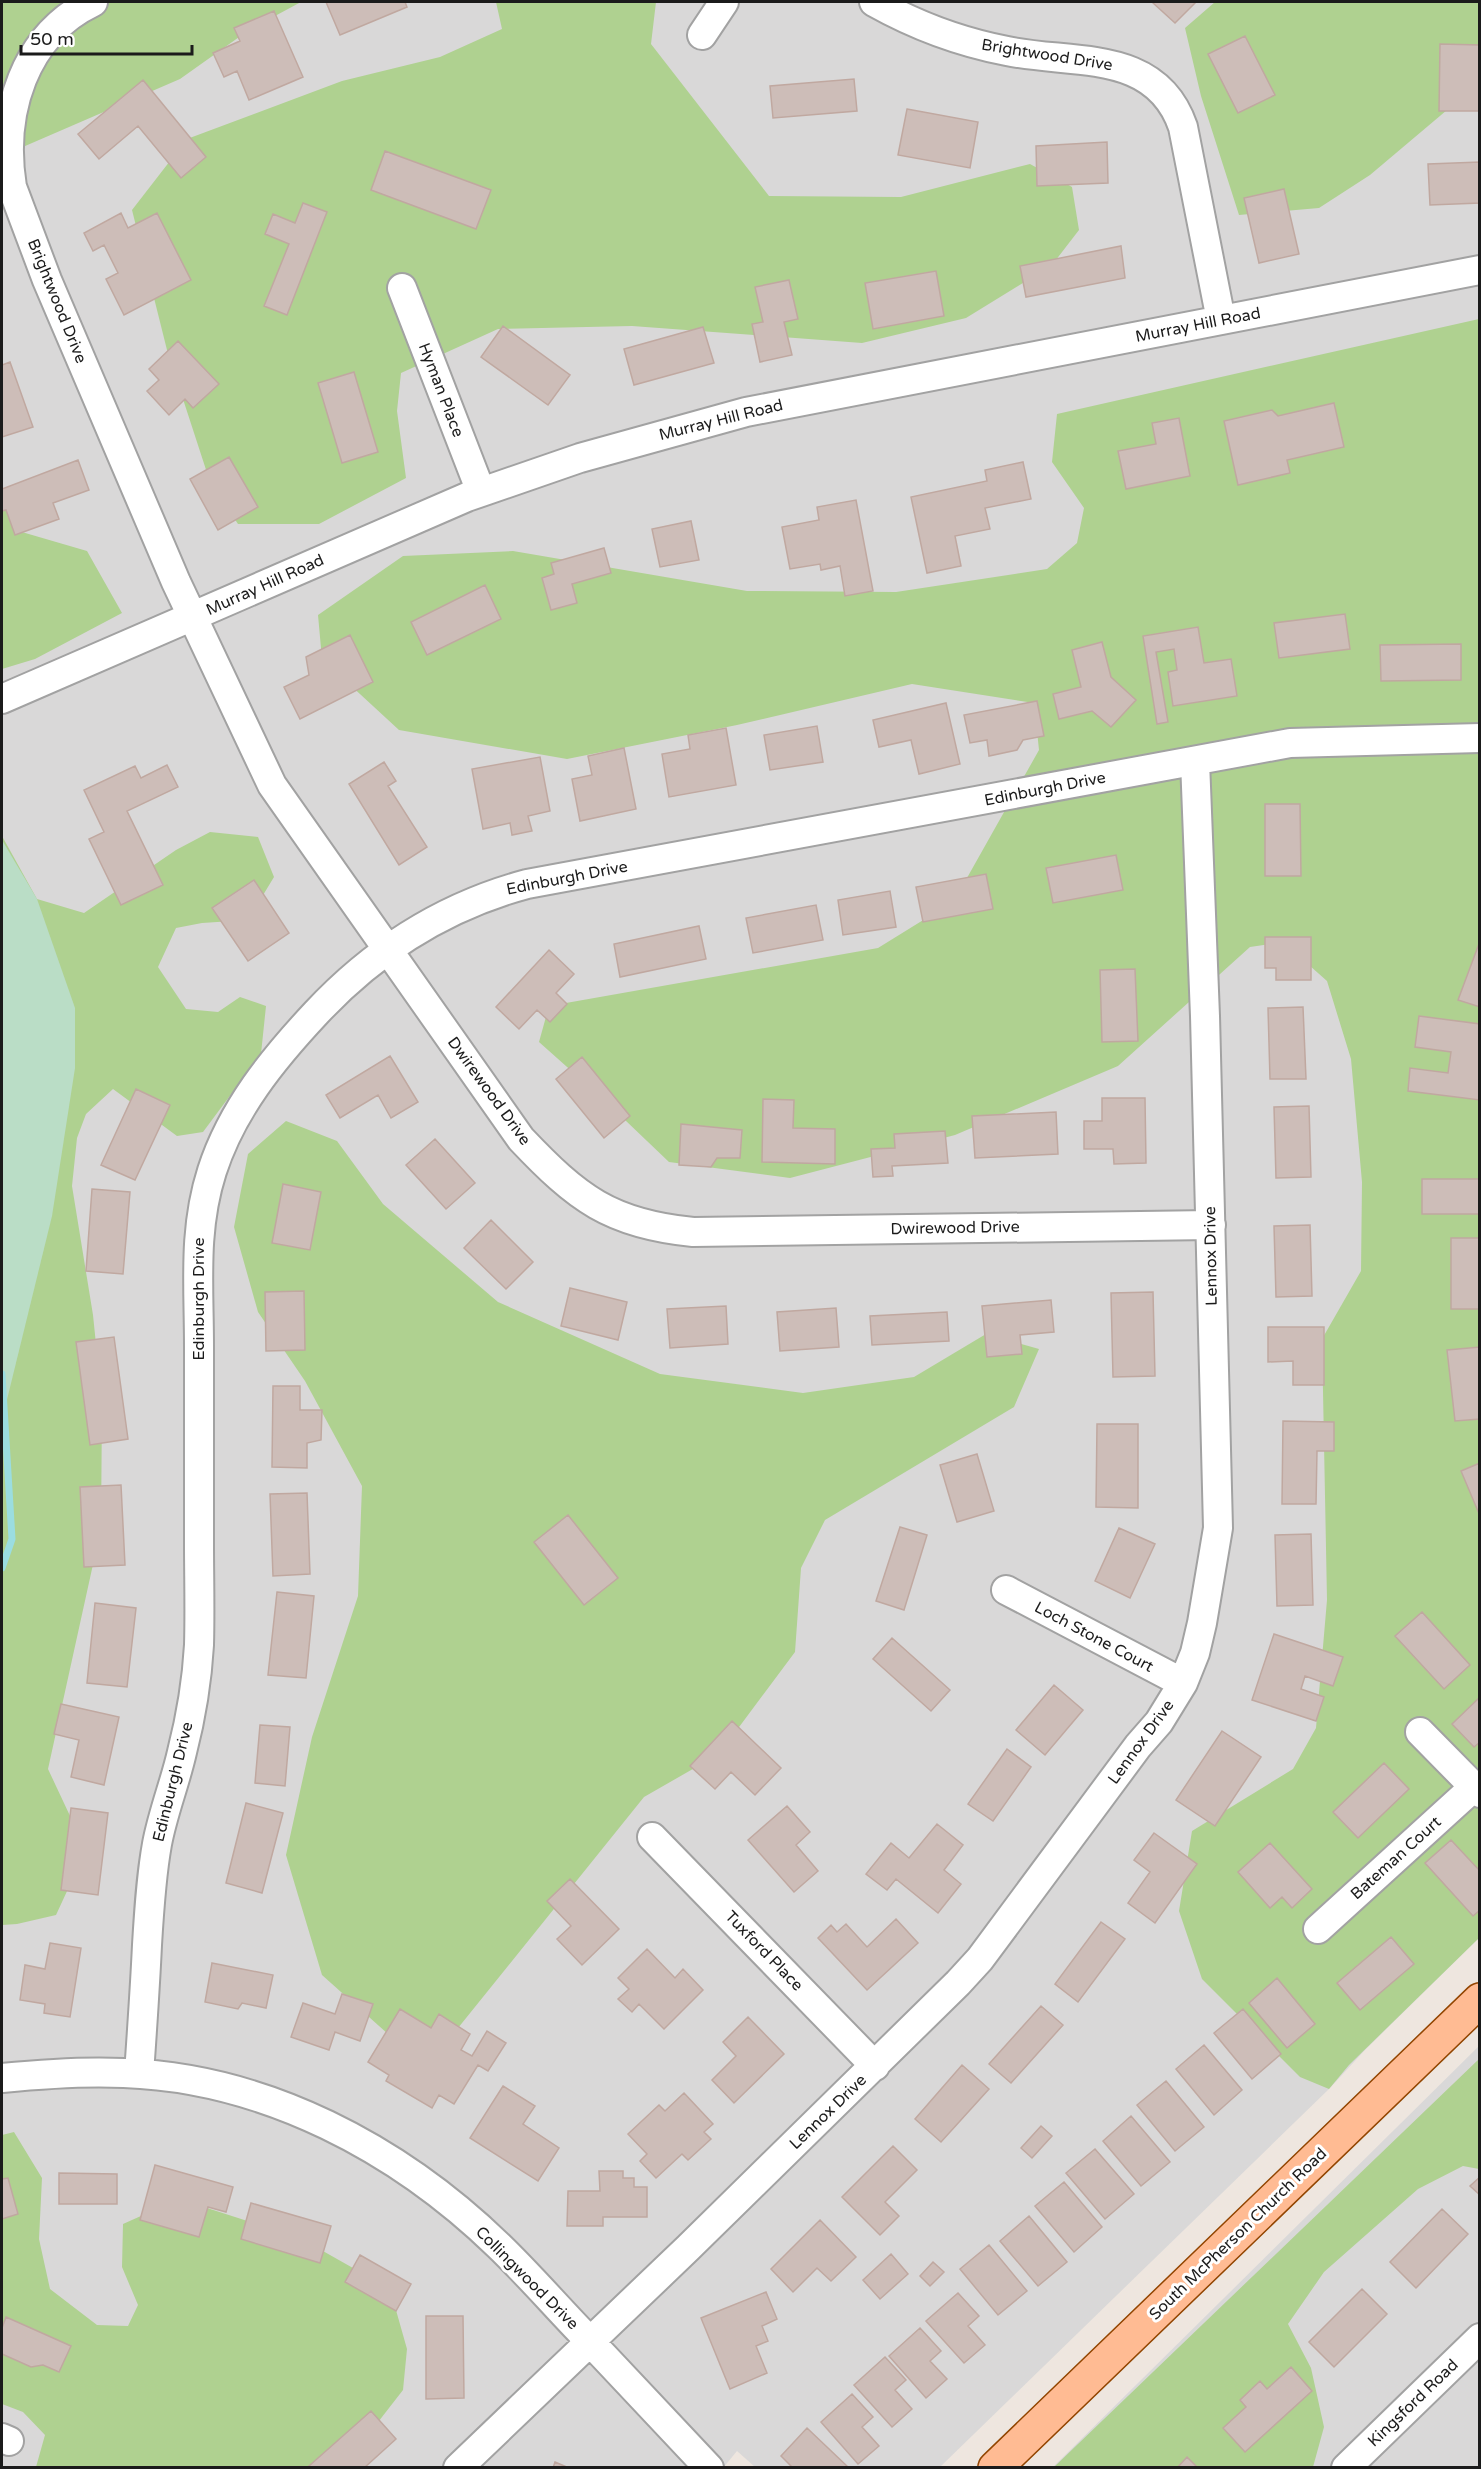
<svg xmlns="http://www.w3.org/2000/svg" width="1481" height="2469" font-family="'Varela Round',sans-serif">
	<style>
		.residential { fill: #d9d8d8 }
		.forest { fill: #afd190 }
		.wetland { fill: #baddc6 }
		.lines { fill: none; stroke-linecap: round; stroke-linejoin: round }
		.stream { stroke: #9bdde0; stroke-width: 7 }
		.building { fill: #cdbdb8; stroke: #c0a8a0; stroke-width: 1.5 }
		.minor-casing { stroke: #a2a2a2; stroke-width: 32 }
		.major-casing { stroke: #924500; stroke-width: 36 }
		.minor { stroke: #fff; stroke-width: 28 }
		.major { stroke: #ffbb93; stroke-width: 33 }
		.labels { text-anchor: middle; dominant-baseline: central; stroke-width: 6; stroke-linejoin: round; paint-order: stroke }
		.street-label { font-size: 16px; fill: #1b1b1b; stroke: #fff }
	</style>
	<rect width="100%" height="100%" fill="#eee6df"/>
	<path class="residential" d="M2,2H1479V1938L1365,2050L1329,2089L940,2467H755L737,2451L723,2468H2Z
		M1479,2046V2467H1053Z"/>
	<path class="forest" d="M2,2H301L249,30L180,79L2,156Z
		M496,2H656L651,44L769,196L901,197L1030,164L1072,187L1079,230L1052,265L966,318L862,343L632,326L498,329L401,373L397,411L406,478L319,524H238L210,482L167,350L132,210L187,139L342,81L440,57L502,29Z
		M1215,2H1479V83L1370,175L1319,208L1239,215L1201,96L1185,28Z
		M1479,319V1938L1349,2065L1329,2089L1300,2077L1202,1979L1179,1911L1192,1831L1293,1769L1316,1728L1327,1600L1322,1339L1361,1271L1362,1182L1351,1059L1327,981L1283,942L1250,947L1118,1066L955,1135L790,1178L669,1162L603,1099L539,1042L549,1006L878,948L954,901L1039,750L1034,703L912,684L737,725L567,759L399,730L322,659L318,615L403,556L513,551L747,591L896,592L1047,569L1077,543L1084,508L1052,462L1057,414Z
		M2,495L15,530L87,551L122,613L35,659L2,669Z
		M210,832L258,837L274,877L248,920L202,923L176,928L158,967L186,1009L218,1012L240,997L266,1006L261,1054L203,1132L177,1136L113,1089L86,1114L77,1138L72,1186L93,1315L102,1403L101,1528L48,1769L86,1850L56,1915L17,1924L2,1925V836L37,899L84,913L176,850Z
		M286,1121L337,1141L383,1204L498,1302L660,1374L803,1393L914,1377L986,1334L1039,1349L1014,1407L825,1520L801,1568L795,1652L719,1754L644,1797L458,2028L388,2034L322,1975L286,1855L312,1737L358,1596L362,1486L305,1381L258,1312L234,1227L248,1154Z
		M1479,2059V2169L1463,2166L1418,2189L1324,2272L1288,2324L1311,2368L1324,2427L1313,2467L1053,2468Z
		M14,2132L42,2178L39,2239L50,2289L97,2325L128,2326L138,2305L122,2267L123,2224L179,2199L300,2238L390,2289L407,2349L403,2390L354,2453L334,2467H36L45,2435L23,2412L2,2404V2135Z"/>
	<path class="wetland" d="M2,840L37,899L75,1008V1068L52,1216L2,1420Z"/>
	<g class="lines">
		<path class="stream" d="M2,1374L12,1539L2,1568"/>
	</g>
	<path class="building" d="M326,2H405L407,7L340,35Z
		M1152,2H1196L1175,23Z
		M274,11L303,77L249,100L237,71L224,77L213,53L240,41L234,28Z
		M1245,36L1275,95L1238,113L1208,54Z
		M1440,44L1480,45V111H1439Z
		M854,79L857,111L773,118L770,86Z
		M143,80L206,157L181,178L138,126L99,159L78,134Z
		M907,109L978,122L970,168L898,155Z
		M1107,142L1108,183L1037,186L1036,146Z
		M385,151L491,190L476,229L371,190Z
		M1480,162V203L1430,205L1428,164Z
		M1284,189L1299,254L1259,263L1244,198Z
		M303,203L327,212L287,315L264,306L289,244L265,234L273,214L295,223Z
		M121,213L128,228L157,213L191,280L124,315L106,279L118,273L104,245L93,251L84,233Z
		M1121,246L1125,278L1026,297L1020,266Z
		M936,271L944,316L873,329L865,283Z
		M789,280L798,319L784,322L792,355L760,362L752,324L763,322L755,287Z
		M503,326L570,375L548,405L481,357Z
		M703,327L714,363L634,385L624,349Z
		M178,341L219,384L193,408L185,399L169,415L147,391L159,380L149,369Z
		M10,362L33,427L2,437V365Z
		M354,372L378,452L342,463L318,383Z
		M1334,403L1344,447L1287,460L1290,473L1238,485L1224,421L1272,410L1278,416Z
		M1179,418L1190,476L1126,489L1118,451L1156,444L1152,423Z
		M229,457L258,507L218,530L190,479Z
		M78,460L89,490L53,503L59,519L15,535L6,510L2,511V489Z
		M1023,462L1031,499L985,508L990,529L955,536L961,566L927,573L911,497L987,481L985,470Z
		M856,500L873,591L845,596L840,566L821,570L820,564L790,569L782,527L819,520L817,507Z
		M691,521L699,560L660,567L652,529Z
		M604,548L611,573L572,584L577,603L551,610L542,578L554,574L551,563Z
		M485,585L501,619L427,655L411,622Z
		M1345,614L1350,649L1279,658L1274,623Z
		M1198,627L1204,663L1231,659L1237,696L1173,706L1168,672L1177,670L1174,649L1156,652L1168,722L1157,724L1143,636Z
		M350,635L373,682L300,719L284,687L309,675L306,657Z
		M1102,642L1111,677L1136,700L1111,727L1092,711L1059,719L1053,694L1081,687L1072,650Z
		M1461,644V680L1381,681L1380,645Z
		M1037,701L1044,736L1023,740L1017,750L989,756L987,740L970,743L964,715Z
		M946,703L960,764L919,774L911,740L879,747L873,720Z
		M817,726L823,762L770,770L764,735Z
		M726,728L736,785L669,797L662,754L690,749L688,735Z
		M624,748L636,809L580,821L572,779L592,775L588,756Z
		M540,757L550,811L528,816L532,831L512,835L510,823L483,829L472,769Z
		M384,762L396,781L388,786L427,847L399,865L349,784Z
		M167,765L178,787L127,811L163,885L121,905L89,839L104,832L84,790L135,766L141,778Z
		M1265,804H1300L1301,876H1265Z
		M1116,855L1123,890L1053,903L1046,868Z
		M986,874L993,909L923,922L916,887Z
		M254,880L289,933L248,961L212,908Z
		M890,891L896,927L843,935L838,900Z
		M816,905L823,940L753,953L746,918Z
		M699,926L706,959L620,977L614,944Z
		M1265,937H1311V980H1276V968H1265Z
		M1480,941V1007L1458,1000Z
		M549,950L574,974L556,993L567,1004L550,1022L537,1010L519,1029L496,1007Z
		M1135,969L1138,1041L1102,1042L1100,970Z
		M1303,1007L1306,1079H1270L1268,1008Z
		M1419,1016L1480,1024V1100L1408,1091L1410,1068L1448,1073L1451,1052L1415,1047Z
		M390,1056L418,1102L391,1118L378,1095L340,1118L326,1095Z
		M582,1057L630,1116L604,1138L556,1079Z
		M136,1089L170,1105L135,1180L101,1165Z
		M1102,1098H1145L1146,1163L1114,1164L1113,1149H1084V1121H1102Z
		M763,1099L794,1100L793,1128L835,1129V1164L762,1162Z
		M1309,1106L1311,1177L1276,1178L1274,1107Z
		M1056,1112L1058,1154L975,1158L972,1116Z
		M681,1124L742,1130L740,1158H717L711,1167L679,1165Z
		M945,1131L948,1163L892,1166L893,1176L873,1177L871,1149L895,1148L894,1134Z
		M435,1139L475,1183L446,1209L406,1165Z
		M1422,1179H1480V1214H1422Z
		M283,1184L321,1192L310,1250L272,1243Z
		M92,1189L130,1192L123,1274L86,1271Z
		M491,1220L533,1262L506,1289L464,1248Z
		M1310,1225L1312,1296L1276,1297L1274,1226Z
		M1451,1238H1480V1309H1451Z
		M570,1288L627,1302L618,1340L561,1326Z
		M304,1291L305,1350L266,1351L265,1292Z
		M1153,1292L1155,1376L1113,1377L1111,1293Z
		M1051,1300L1054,1332L1020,1335L1022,1354L987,1357L982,1306Z
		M726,1306L728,1344L670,1348L667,1309Z
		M836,1308L839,1347L780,1351L777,1312Z
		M947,1312L949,1341L872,1345L870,1316Z
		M1268,1327H1324V1385H1293V1361L1268,1362Z
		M114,1337L128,1439L90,1445L76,1342Z
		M1480,1347V1419L1455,1421L1447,1350Z
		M273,1386H300V1410H322L321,1440L307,1443V1468L272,1467Z
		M1283,1421L1334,1422V1451H1317L1316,1504H1282Z
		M1097,1424H1138V1508L1096,1507Z
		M977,1454L994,1511L957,1522L940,1465Z
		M1480,1463V1516L1461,1471Z
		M121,1485L125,1565L84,1567L80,1487Z
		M307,1493L310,1574L273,1576L270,1494Z
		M568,1515L618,1578L584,1605L534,1542Z
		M900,1527L927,1535L904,1610L876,1601Z
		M1119,1528L1155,1544L1130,1598L1095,1581Z
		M1311,1534L1313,1605L1277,1606L1275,1535Z
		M277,1592L314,1596L306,1678L268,1675Z
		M95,1603L136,1608L127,1687L87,1683Z
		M1422,1612L1470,1665L1444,1689L1395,1636Z
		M1274,1634L1343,1657L1333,1686L1305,1676L1301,1689L1324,1697L1316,1721L1252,1700Z
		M892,1638L950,1690L931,1711L873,1659Z
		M1054,1685L1083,1710L1045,1755L1016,1730Z
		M1480,1697V1742L1474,1747L1452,1724Z
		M61,1704L119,1717L104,1785L71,1777L79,1740L54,1734Z
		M732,1721L781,1768L755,1795L731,1772L715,1789L690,1766Z
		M260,1725L290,1727L285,1786L255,1783Z
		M1222,1731L1261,1757L1215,1826L1176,1800Z
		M1007,1749L1031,1767L993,1821L968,1804Z
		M1384,1763L1409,1789L1358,1838L1333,1812Z
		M246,1803L283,1813L262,1893L226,1883Z
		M787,1806L810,1832L796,1845L818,1871L794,1892L748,1840Z
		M71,1808L108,1813L98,1895L61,1890Z
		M937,1824L963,1845L944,1870L961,1884L938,1913L896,1879L887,1890L866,1874L891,1843L909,1858Z
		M1154,1833L1197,1864L1155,1923L1128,1903L1150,1872L1134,1860Z
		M1451,1840L1480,1871V1910L1473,1916L1425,1863Z
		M1270,1843L1312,1889L1292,1908L1282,1897L1270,1908L1238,1872Z
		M570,1879L619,1929L582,1965L557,1939L571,1926L547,1901Z
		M896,1919L918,1943L867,1990L818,1938L831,1925L837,1932L846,1924L867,1947Z
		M1101,1922L1125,1939L1078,2002L1055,1984Z
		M1391,1937L1414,1964L1360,2010L1337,1983Z
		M50,1943L81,1948L70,2017L44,2013L45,2004L20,2000L25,1965L45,1969Z
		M647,1949L675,1978L683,1969L703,1990L664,2029L639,2004L632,2012L618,1999L629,1989L618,1978Z
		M212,1963L273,1975L266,2008L242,2003L238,2009L205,2002Z
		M1277,1978L1315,2024L1287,2048L1249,2003Z
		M342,1994L373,2004L360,2041L335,2032L329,2050L291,2037L303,2003L335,2014Z
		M1041,2006L1063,2025L1011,2083L989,2064Z
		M400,2009L431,2028L439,2014L470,2034L461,2050L472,2056L487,2031L506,2043L488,2071L478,2065L454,2104L439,2095L432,2108L386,2081L389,2075L368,2062Z
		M1243,2009L1281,2054L1252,2079L1214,2033Z
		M748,2017L784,2054L734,2103L712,2080L736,2056L723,2042Z
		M1204,2045L1242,2090L1214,2115L1176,2069Z
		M962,2065L989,2089L941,2142L915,2119Z
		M1166,2081L1204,2127L1175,2151L1137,2105Z
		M503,2086L535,2106L523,2124L559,2148L538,2181L470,2138Z
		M684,2093L713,2124L704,2132L711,2139L688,2160L682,2154L656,2178L640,2161L647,2154L628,2134L659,2105L665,2111Z
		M1131,2116L1170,2162L1141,2186L1103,2141Z
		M1041,2126L1052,2136L1032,2158L1021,2148Z
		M893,2146L917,2170L885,2202L899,2216L880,2235L842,2197Z
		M1095,2149L1134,2194L1105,2219L1066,2173Z
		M155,2165L233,2187L226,2212L208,2207L199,2237L140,2220Z
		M599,2171H623V2178H634V2187H647V2217H603V2226H567L568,2191H600Z
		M59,2173L117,2174V2204H59Z
		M1480,2177V2195L1470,2186Z
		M8,2178L18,2214L2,2219V2179Z
		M1064,2182L1102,2227L1074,2252L1035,2206Z
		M251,2203L331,2226L320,2263L241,2239Z
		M1442,2209L1468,2234L1416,2288L1390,2262Z
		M1029,2216L1067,2262L1038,2286L1000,2241Z
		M820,2220L856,2257L831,2281L817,2268L793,2292L771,2269Z
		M989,2245L1027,2291L998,2315L960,2269Z
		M891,2254L908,2274L880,2299L863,2280Z
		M360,2255L411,2284L396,2311L345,2282Z
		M933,2262L944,2272L930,2286L920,2276Z
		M1362,2289L1387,2314L1334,2367L1309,2342Z
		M766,2292L777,2319L762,2326L768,2341L756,2346L767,2373L730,2389L701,2318Z
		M958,2293L979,2316L968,2326L985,2345L964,2363L926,2321Z
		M426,2316H463L464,2398L426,2399Z
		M6,2317L71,2346L59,2372L43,2365L31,2367L2,2354V2328Z
		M920,2328L941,2351L930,2361L947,2379L926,2398L889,2356Z
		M885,2357L906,2380L895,2390L912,2409L892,2427L854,2385Z
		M1291,2367L1312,2391L1245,2452L1223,2428L1246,2407L1240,2400L1260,2381L1267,2389Z
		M852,2394L873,2417L862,2427L879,2446L858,2464L821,2422Z
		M371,2411L396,2439L364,2468H311L309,2466Z
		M807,2428L849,2468H793L781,2456Z
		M1187,2457L1198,2468H1177Z
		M555,2462L569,2468H553Z"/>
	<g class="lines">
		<defs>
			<path id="minor" d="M93,2C24,35 0,113 12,187L47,280L176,582L272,785L521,1139C577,1198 610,1224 693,1232L1211,1225
				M874,2C915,25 960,42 1007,51C1073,65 1156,48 1183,127L1221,320
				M702,35L724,2
				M402,288L481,492
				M2,699L467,497L580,458L746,412L1480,270
				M1006,1590L1183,1683
				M1420,1732L1480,1793
				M652,1837L875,2066
				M1318,1929L1474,1787
				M139,2074C142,2031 145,1988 147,1945C149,1911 151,1877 157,1844C163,1812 175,1783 182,1752C191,1717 197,1680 199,1645C200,1611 199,1577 199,1543C199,1477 199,1411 199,1346C199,1285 193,1230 212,1171C232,1109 273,1059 316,1013C374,951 445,906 527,884L1290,743L1480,738
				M2,2078C42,2074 83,2071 124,2073C266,2078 399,2149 499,2246C528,2274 554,2304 581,2332C623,2377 666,2422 709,2468
				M2,2438L9,2441
				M458,2468L688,2248L958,1983L980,1959L1138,1746L1159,1722L1183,1683L1195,1653L1202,1623L1218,1528L1205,1016L1195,761
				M1346,2468L1480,2338"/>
			<path id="major" d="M995,2468L1480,2000"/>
		</defs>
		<use href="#minor" class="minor-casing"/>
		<use href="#major" class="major-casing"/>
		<use href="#minor" class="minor"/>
		<use href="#major" class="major"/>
	</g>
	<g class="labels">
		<g class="street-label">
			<text transform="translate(1047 55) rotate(9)">Brightwood Drive</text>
			<text transform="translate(57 301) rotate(68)">Brightwood Drive</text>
			<text transform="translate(1198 325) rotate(-11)">Murray Hill Road</text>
			<text transform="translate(441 390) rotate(69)">Hyman Place</text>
			<text transform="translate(721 420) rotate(-14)">Murray Hill Road</text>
			<text transform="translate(265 585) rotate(-24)">Murray Hill Road</text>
			<text transform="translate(1045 789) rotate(-11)">Edinburgh Drive</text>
			<text transform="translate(567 878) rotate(-11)">Edinburgh Drive</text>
			<text transform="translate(489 1091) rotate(54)">Dwirewood Drive</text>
			<text transform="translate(955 1228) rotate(-1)">Dwirewood Drive</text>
			<text transform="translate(1211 1256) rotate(-91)">Lennox Drive</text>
			<text transform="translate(199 1299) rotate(-90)">Edinburgh Drive</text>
			<text transform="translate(1094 1637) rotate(28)">Loch Stone Court</text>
			<text transform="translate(1141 1742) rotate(-54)">Lennox Drive</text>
			<text transform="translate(173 1782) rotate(-76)">Edinburgh Drive</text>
			<text transform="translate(1396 1858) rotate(-42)">Bateman Court</text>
			<text transform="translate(764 1951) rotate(46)">Tuxford Place</text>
			<text transform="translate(828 2112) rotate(-44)">Lennox Drive</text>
			<text transform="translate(1238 2234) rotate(-44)">South McPherson Church Road</text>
			<text transform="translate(527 2278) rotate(45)">Collingwood Drive</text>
			<text transform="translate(1413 2403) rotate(-44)">Kingsford Road</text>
		</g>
	</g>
	<rect width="1481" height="2469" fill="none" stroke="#1b1b1b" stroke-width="6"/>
	<path d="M21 45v9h171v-9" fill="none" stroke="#1b1b1b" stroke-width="3"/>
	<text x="30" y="45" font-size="18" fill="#1b1b1b" stroke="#ffffff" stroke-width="4.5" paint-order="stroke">50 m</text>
</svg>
